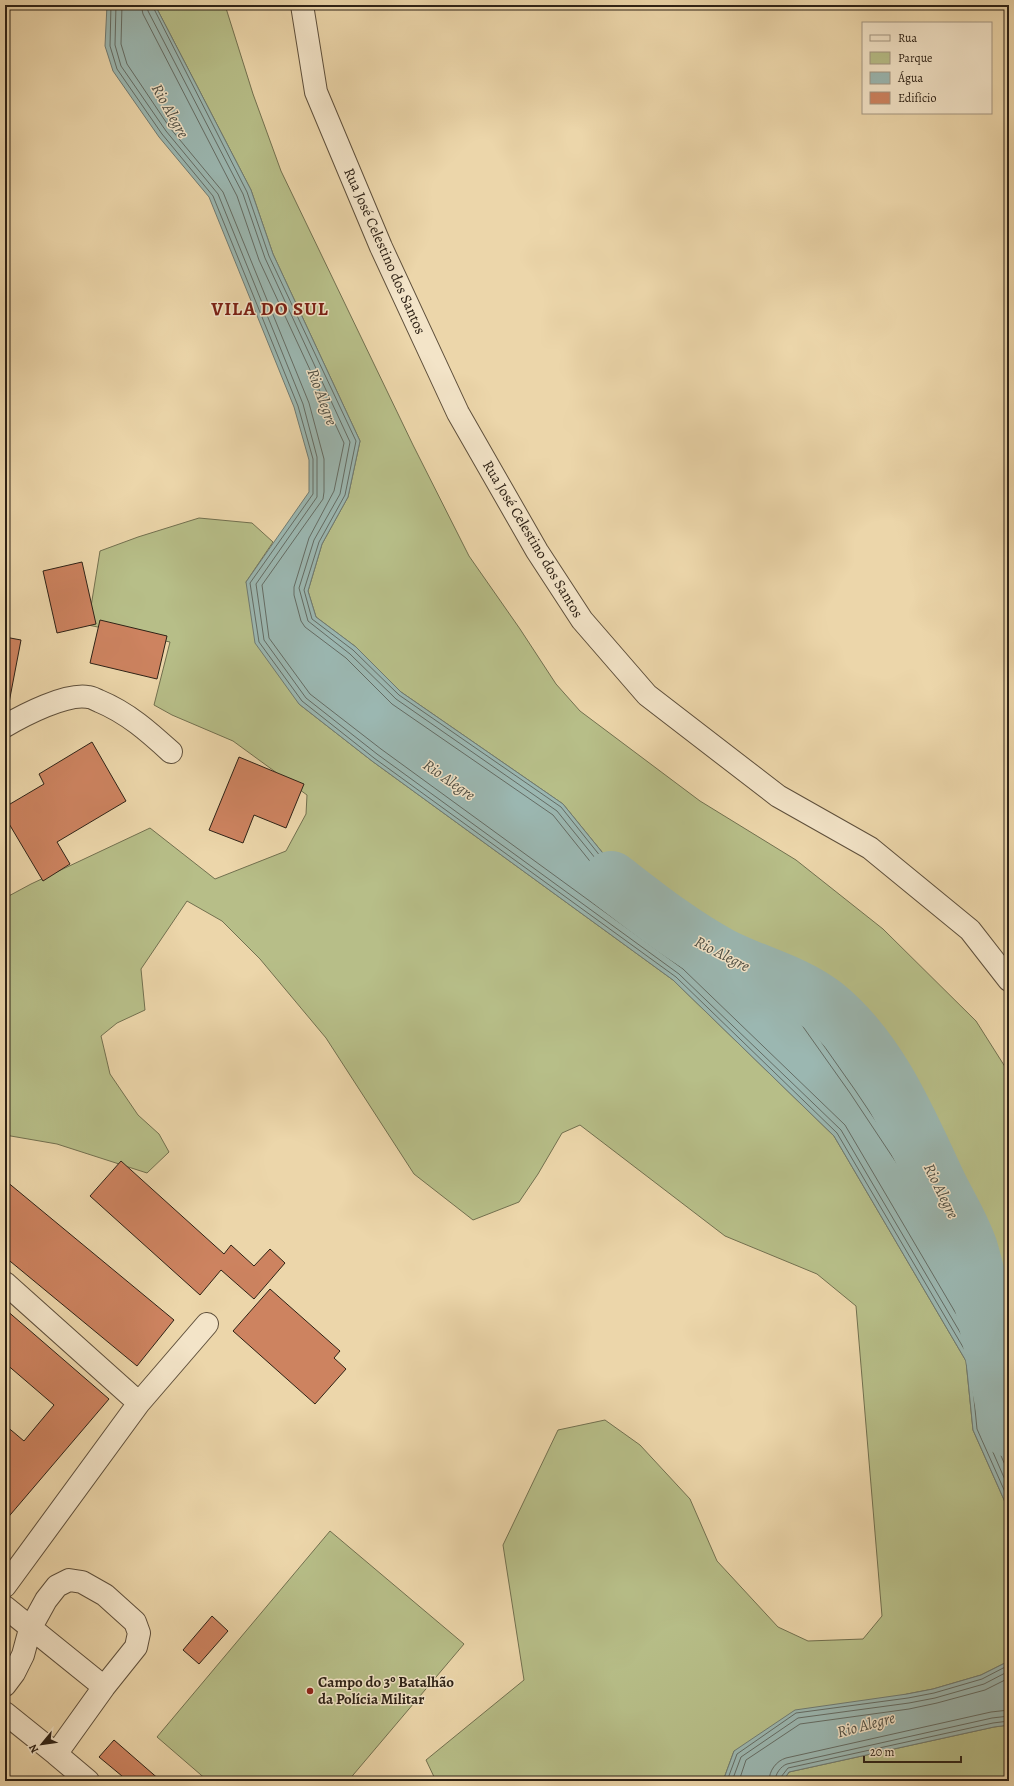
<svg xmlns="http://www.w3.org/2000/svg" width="1014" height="1786" font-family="Alegreya,serif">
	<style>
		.green { fill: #b7be88; stroke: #72704f }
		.water { fill: #9bb7b1; stroke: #6f7b73 }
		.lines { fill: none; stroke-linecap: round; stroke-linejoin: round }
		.shore { stroke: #646c64; stroke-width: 1 }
		.river { stroke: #9bb7b1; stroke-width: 58 }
		.building { fill: #cd8360; stroke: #2e2216 }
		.minor-casing { stroke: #5e4f3b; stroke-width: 24 }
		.minor { stroke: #f3e4c8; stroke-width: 22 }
		.poi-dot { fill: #8f2418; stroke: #f3e4c8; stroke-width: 1.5 }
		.labels { text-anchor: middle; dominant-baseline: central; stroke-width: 3; stroke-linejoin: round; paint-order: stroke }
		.street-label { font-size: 15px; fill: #2e2216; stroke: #f3e4c8 }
		.poi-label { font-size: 15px; font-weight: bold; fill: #2e2216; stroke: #f3e4c8; text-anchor: start }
		.water-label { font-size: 16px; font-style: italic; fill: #4f4f44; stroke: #f3e4c8 }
		.district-label { font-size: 19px; font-weight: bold; letter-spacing: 1px; fill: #7a1f14; stroke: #f3e4c8 }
	</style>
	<rect width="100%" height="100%" fill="#ecd6aa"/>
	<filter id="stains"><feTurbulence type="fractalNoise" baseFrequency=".005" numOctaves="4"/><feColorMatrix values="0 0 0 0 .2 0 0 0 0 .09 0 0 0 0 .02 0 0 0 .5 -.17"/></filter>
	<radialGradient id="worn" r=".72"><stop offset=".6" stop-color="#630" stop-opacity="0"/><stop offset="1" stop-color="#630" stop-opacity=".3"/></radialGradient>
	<path class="green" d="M155,5H225L253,94L281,171L413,445L469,556L520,629L556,684L580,711L700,801L796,860L883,929L976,1021L1009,1073V1399L973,1251L862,1085L804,1002L703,954L628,884L563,804L401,692L356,647L316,617L308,591L322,544L348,497L360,441L273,254L251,190Z
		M199,518L252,523L273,542L246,582L299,704L372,761L673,980L834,1136L966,1361L973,1430L1009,1511V1661L981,1675L933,1689L907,1694L734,1751L723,1781H436L426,1760L524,1680L503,1545L558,1430L605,1420L640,1445L690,1499L717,1561L778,1627L808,1641L863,1639L882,1616L856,1306L817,1274L725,1236L580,1125L562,1133L538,1174L519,1202L473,1220L414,1174L326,1038L260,959L222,921L187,901L141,969L145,1010L117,1023L101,1036L110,1074L138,1115L159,1134L169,1152L147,1173L57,1144L5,1135V898L31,884L150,828L215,879L286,851L306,814L307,795L233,741L172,715L154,705L170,642L88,625L100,551L138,537Z
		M330,1531L464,1644L348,1781H208L157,1737Z
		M1009,1725V1781H783L789,1772L994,1727Z"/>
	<path class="water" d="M107,5H155L251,190L273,254L360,441L348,497L322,544L308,591L316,617L356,647L401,692L563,804L628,884L703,954L804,1002L862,1085L973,1251L1009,1399V1511L973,1430L966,1361L834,1136L673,980L372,761L299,704L255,643L246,582L309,492V460L294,407L209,197L159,137L113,71L105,46Z
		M1009,1661V1725L994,1727L789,1772L783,1781H723L734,1751L795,1710L907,1694L933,1689L981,1675Z"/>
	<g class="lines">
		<path class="shore" d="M111,5L110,46L117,69L162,134L213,196L298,406L313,459V494L250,583L259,642L302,701L374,758L676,977L837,1133L970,1359L977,1429L1009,1501
			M116,5L115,45L121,66L166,131L218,194L303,404L317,457V497L256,584L264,640L306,698L377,754L679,974L841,1130L974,1356L982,1427L1009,1489
			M122,5L121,44L127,64L170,128L223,192L309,403L324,459V492L323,499L262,585L269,638L310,694L381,749L683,969L845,1125L978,1351L981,1352L982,1350L959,1257L850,1093L794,1014L694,966L617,895L553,815L392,704L346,658L305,627L301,621L294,595V587L309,538L334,491L344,443L259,260L237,196L143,14L141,5
			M147,5L148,11L243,194L265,258L350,442L340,494L314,540L299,588L308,621L350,654L396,699L557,811L621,890L698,961L798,1009L855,1090L965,1254L998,1394L1002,1399L1009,1401
			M152,5L247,192L269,256L356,441L345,495L319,542L304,590L312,619L353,650L399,695L561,807L625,887L701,957L801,1005L859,1087L970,1252L1003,1392L1006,1395L1009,1396
			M1009,1407C990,1406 989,1382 986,1367L983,1366L988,1426L1009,1474
			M727,1781L737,1754L796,1713L908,1698L934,1693L982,1679L1009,1665
			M732,1781L741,1757L798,1718L909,1703L935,1698L984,1684L1009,1671
			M739,1781L746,1760L800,1724L909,1709L937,1703L985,1690L1009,1678
			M769,1781C769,1771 776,1761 786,1758L991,1712L1009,1710
			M775,1781C775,1774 781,1766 787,1764L992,1718L1009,1716
			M780,1781L781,1777L788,1768L993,1723L1009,1721"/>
		<path class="river" d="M611,880C646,907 681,935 720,956C754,974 793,982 824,1006C880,1051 909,1124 939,1187C949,1207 962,1228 969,1249C986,1307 997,1368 1009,1428"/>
	</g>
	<path class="building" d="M82,562L96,624L57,633L43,571Z
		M100,620L167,636L157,679L90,663Z
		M5,637L21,640L8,708H5Z
		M92,742L126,801L57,842L70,864L43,881L5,817V807L44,784L39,774Z
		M239,757L304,784L286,828L254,815L243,843L209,830Z
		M121,1161L224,1254L231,1245L254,1266L270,1249L285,1263L254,1299L221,1270L200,1295L90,1196Z
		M6,1181L174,1320L137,1366L5,1257Z
		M270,1289L340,1351L334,1358L346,1369L315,1404L233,1331Z
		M5,1309L109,1399L5,1521V1425L24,1441L54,1405L5,1363Z
		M212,1616L228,1631L199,1664L183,1650Z
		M114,1740L161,1781H128L99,1757Z"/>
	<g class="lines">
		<defs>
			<path id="minor" d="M302,5L316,92L381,247L458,413L537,551L582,620L647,695L778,796L870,848L970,930L1009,980
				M5,726C24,715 66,693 88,697C92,697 96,700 99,701C128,713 149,732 171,752
				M5,1283L139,1403
				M5,1586L139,1403L207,1324
				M5,1607L104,1687
				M5,1685L14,1673L23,1655L30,1629L46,1600L57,1586L69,1580L82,1582L105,1595L135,1622L139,1633L136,1647L104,1687L56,1754L88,1781
				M5,1713L56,1754"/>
		</defs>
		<use href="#minor" class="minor-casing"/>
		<use href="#minor" class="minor"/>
	</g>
	<circle class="poi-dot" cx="310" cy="1691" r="4"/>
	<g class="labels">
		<g class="street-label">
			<text transform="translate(385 251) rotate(66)">Rua José Celestino dos Santos</text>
			<text transform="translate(533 539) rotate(59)">Rua José Celestino dos Santos</text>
		</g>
		<g class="poi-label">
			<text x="318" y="1682">Campo do 3º Batalhão<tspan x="318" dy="17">da Polícia Militar</tspan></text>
		</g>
		<g class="water-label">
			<text transform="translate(170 111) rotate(61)">Rio Alegre</text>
			<text transform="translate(322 397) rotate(70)">Rio Alegre</text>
			<text transform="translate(449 780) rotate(35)">Rio Alegre</text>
			<text transform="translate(722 954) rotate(27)">Rio Alegre</text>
			<text transform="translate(941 1191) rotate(64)">Rio Alegre</text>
			<text transform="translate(866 1725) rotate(-15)">Rio Alegre</text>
		</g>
		<g class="district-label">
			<text x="270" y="309">VILA DO SUL</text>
		</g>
	</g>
	<rect width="1014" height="1786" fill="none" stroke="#ecd6aa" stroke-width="20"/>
	<rect x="6" y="6" width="1002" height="1774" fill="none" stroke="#2e2216" stroke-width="2"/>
	<rect x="10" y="10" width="994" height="1766" fill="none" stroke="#2e2216"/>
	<rect x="862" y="22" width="130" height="92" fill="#f3e4c8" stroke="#a49681"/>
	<rect x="870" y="35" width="20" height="6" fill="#f3e4c8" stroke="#a49681"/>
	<text x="898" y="42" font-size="12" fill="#2e2216">Rua</text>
	<rect x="870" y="52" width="20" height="12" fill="#b7be88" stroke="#a49681"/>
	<text x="898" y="62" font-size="12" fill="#2e2216">Parque</text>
	<rect x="870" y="72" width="20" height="12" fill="#9bb7b1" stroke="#a49681"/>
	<text x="898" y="82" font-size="12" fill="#2e2216">Água</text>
	<rect x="870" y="92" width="20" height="12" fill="#cd8360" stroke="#a49681"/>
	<text x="898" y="102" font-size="12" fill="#2e2216">Edifício</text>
	<g transform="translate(42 1744) rotate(241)" stroke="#f3e4c8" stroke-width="3" paint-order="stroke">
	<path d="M0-3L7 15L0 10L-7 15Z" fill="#2e2216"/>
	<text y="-6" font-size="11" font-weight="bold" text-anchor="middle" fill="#2e2216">N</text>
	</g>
	<path d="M864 1756v6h97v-6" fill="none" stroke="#2e2216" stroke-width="2"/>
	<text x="870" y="1756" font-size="12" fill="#2e2216" stroke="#f3e4c8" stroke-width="3" paint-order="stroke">20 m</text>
	<rect width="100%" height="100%" filter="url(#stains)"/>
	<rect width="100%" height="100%" fill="url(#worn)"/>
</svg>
